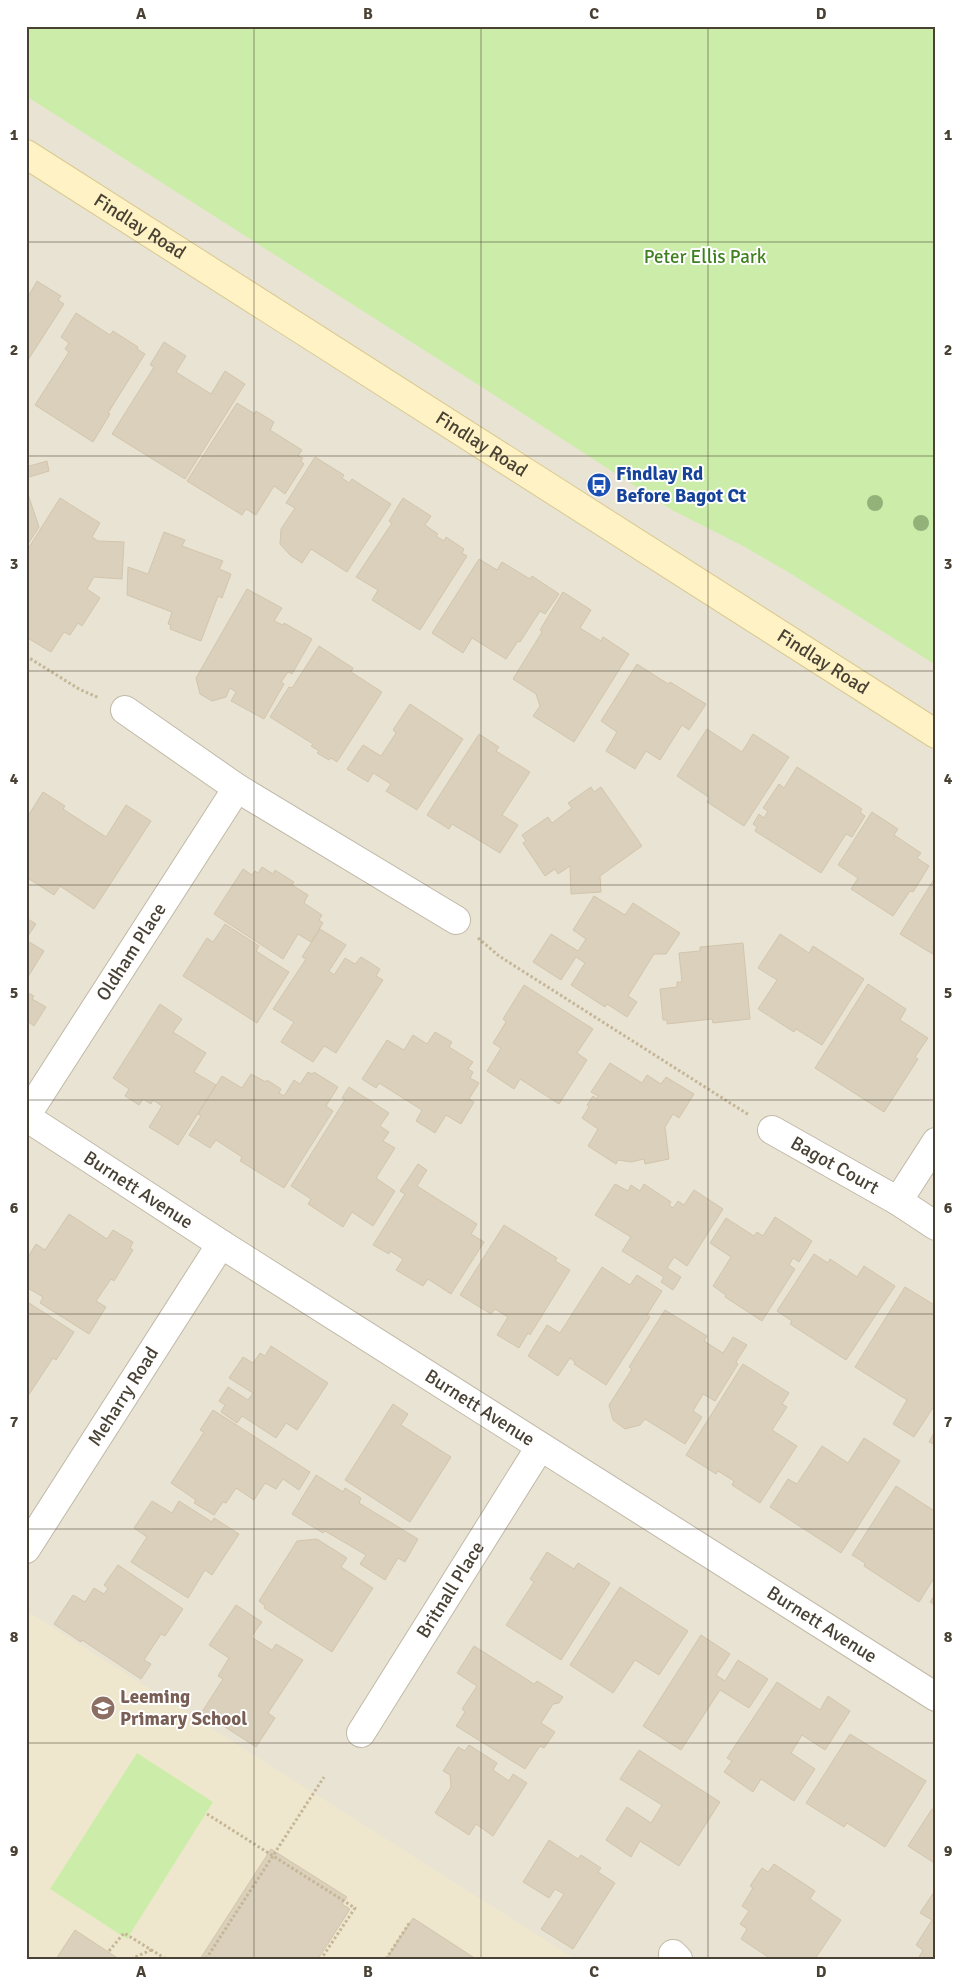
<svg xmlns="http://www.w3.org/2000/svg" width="962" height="1985" font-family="Signika,sans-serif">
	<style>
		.residential { fill: #e9e3d3 }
		.education { fill: #efe7cd }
		.green { fill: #cceda9 }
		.building { fill: #dad0bc; stroke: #d3c5ac }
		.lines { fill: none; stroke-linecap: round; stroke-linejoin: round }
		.street-casing { stroke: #c1b9a7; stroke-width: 30 }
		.secondary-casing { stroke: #d9c990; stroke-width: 30 }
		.path { stroke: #c4b696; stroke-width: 3; stroke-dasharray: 2.5 2.5; stroke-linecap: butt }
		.street { stroke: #fff; stroke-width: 28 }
		.secondary { stroke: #fff3c5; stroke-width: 28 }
		.tree { fill: #92b279 }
		.grid { fill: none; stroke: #484134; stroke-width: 1; stroke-opacity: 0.55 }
		.labels { text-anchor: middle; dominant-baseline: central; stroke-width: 4; stroke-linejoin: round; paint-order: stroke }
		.street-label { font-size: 19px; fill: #484134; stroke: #fff }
		.park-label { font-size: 19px; fill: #418021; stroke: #fff }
		.transit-label { font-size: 19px; font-weight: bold; fill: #164399; stroke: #fff; text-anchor: start }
		.education-label { font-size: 19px; font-weight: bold; fill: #785e54; stroke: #fff; text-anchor: start }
		.neatline { fill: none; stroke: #484134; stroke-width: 2 }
		.grid-label { font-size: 16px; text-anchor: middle; font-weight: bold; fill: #484134 }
	</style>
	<rect width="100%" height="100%" fill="#f4f0e5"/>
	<path class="residential" d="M26,26H936V1959H26Z"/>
	<path class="education" d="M27,1611L567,1954L575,1959H26Z"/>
	<path class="green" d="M26,26H936V665L788,572L743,546L672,510L463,375L26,96Z
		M137,1753L213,1802L127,1939L50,1889Z"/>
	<path class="building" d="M37,281L61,296L58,300L64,304L26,363V296L28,297Z
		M76,313L110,335L113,331L138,347L137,349L145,354L108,413L110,414L93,442L35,405L69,352L65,349L69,343L61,337Z
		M164,342L186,356L176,372L211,394L225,371L245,384L185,479L112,434L154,367L150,365Z
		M237,403L255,414L256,411L274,422L270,430L302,450L298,456L303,458L301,461L304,464L285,494L274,486L256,515L246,509L242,515L187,481Z
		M315,457L344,475L342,478L349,483L352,479L391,504L347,572L311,549L302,563L290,555L280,544L281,529L295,508L286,503Z
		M47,461L49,471L26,478V467Z
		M26,488L39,527L26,547Z
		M60,498L100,523L92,537L98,541L124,542L122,579L94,577L87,589L100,598L82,626L78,623L70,635L64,632L51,652L26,637V562L29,558L26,555V552Z
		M403,498L431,516L425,525L438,534L436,536L444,541L446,537L464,549L462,553L467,556L420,630L372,600L378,590L356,577L392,523L389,521Z
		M164,532L185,540L182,546L223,561L219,569L231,574L222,598L218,596L201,641L170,629L171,625L168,624L172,612L127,595L128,567L148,574Z
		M479,559L497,570L502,562L530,579L532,576L559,594L545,614L540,611L520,642L518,641L506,659L472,638L463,653L432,633Z
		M247,589L282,608L274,621L283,625L284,623L312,639L292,674L288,672L281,682L284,684L264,719L231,701L236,692L230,688L226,697L212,701L200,694L196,678Z
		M563,592L591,610L580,628L601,641L603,637L629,654L574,742L533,716L540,706L536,694L513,679L542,632L540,630Z
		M319,646L353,668L351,672L382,692L337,762L331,758L329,760L317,753L319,751L311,746L313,744L270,717L289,687L292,688Z
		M637,664L668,684L670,682L706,704L689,730L682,725L660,760L646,751L635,769L606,751L617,732L601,721Z
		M410,704L463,739L417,810L386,791L391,784L373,773L368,782L347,769L363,745L381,756L396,733L393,730Z
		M707,729L742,752L753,734L789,757L744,826L707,802L710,798L677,776Z
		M479,734L499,747L496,751L530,772L502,815L518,825L500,853L452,824L449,829L427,815Z
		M797,767L862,809L860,812L865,816L852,837L846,834L821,873L755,831L757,827L753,824L759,814L764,818L768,811L763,808L779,784L784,788Z
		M591,787L594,792L601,787L642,846L600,876L601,892L571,894L570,866L558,874L555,869L545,876L523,843L526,841L522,835L548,817L552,823L572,808L568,803Z
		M43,792L65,806L63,809L106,837L126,805L151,821L94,909L60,886L54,895L26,877V819Z
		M872,812L898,829L894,835L921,853L917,858L929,866L913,892L910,891L893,916L851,889L858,878L838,865Z
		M262,867L273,874L275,870L294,882L292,885L308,895L304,903L322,915L319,920L323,923L311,942L298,934L283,959L214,914L243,869L252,875L255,871L258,873Z
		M936,876V956L900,934Z
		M594,896L625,915L633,903L680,933L666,954H654L628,996L637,1002L627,1017L607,1004L605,1007L571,985L585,963L576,957L561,980L533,962L551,934L578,951L586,939L573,930Z
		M26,918L36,924L26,939Z
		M225,924L259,946L256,951L289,972L257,1023L183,976L207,938L213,942Z
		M320,929L346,945L329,971L334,975L345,958L355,964L361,957L380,969L376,976L383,980L336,1053L324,1046L313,1062L281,1042L294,1022L273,1009L306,959L302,957Z
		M780,934L809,953L813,946L864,979L822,1045L796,1029L794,1032L758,1009L777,980L758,968Z
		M26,940L44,951L26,980Z
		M743,943L750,1019L713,1023L712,1019L667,1024V1020H663L660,989L677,987V982H682L679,953L700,951V947Z
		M868,984L906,1009L900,1020L928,1038L915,1057L918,1059L884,1112L815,1068Z
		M524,985L593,1029L577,1053L587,1060L559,1104L520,1079L514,1089L487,1071L501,1048L493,1043L506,1022L503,1019Z
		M26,992L34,996L32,999L46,1007L34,1026L26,1020Z
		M160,1004L182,1019L173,1032L206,1053L194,1072L216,1085L178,1145L149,1127L162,1106L153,1100L151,1104L143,1099L139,1105L125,1096L129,1089L113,1078Z
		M435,1032L452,1042L449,1047L473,1062L468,1069L473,1072L470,1078L479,1083L469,1099L474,1102L461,1124L446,1115L435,1133L416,1121L422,1110L379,1083L376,1088L362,1079L387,1040L404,1050L413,1035L427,1044Z
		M610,1063L642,1083L647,1075L661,1084L666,1077L694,1094L679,1118L673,1114L665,1127L669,1159L645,1164L644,1159L631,1162L618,1160L616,1164L588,1146L598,1129L582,1118L589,1107L587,1105L593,1096L597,1099L598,1096L591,1092Z
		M308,1072L312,1074L314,1072L338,1087L326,1106L333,1111L284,1188L240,1161L242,1157L216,1140L210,1148L189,1135L201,1116L198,1114L222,1076L242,1088L251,1074L266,1082L267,1080L281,1089L279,1093L284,1096L294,1080L300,1084Z
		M349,1087L389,1113L380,1126L389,1132L383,1141L395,1148L376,1178L395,1191L373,1226L352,1212L343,1227L308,1204L311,1199L291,1186L345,1100L342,1098Z
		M418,1164L427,1170L417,1186L477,1224L471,1234L484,1242L451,1294L428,1279L423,1286L396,1270L403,1259L390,1251L389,1254L373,1245L405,1194L400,1191Z
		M615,1184L628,1191L631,1185L640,1191L644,1184L671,1202L669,1205L673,1208L678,1201L684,1205L694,1190L723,1209L687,1266L674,1257L667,1268L681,1277L673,1290L661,1282L664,1277L622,1251L631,1237L595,1215Z
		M69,1214L107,1239L113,1230L133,1242L130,1248L133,1250L114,1281L111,1279L96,1301L106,1307L89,1334L40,1303L43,1297L26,1287V1260L36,1244L45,1250Z
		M775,1217L812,1241L799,1262L793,1258L789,1265L795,1269L762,1321L725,1297L726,1295L713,1286L731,1257L710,1243L726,1218L754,1236L757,1232L763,1236Z
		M504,1225L557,1258L555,1261L570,1270L530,1335L528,1333L519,1348L497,1335L508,1317L495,1309L491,1314L460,1295Z
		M814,1254L828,1263L830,1259L857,1277L864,1266L895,1286L846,1360L790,1324L792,1321L777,1311Z
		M602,1267L630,1285L637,1275L662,1291L647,1315L650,1317L606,1385L574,1364L575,1362L570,1358L558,1376L528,1356L547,1325L560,1333Z
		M905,1287L936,1306V1403L914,1437L893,1424L907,1400L855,1367Z
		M26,1301L74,1332L56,1360L53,1358L26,1399Z
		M665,1310L707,1336L704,1341L723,1353L733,1337L747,1345L736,1362L738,1364L715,1401L703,1394L693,1411L702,1417L685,1444L645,1419L640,1425L625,1429L613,1420L609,1405L632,1369L629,1367Z
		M271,1346L328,1383L297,1430L286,1423L276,1438L242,1416L237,1423L221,1412L225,1405L219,1401L228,1387L248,1400L253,1393L229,1378L243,1357L253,1363L260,1353L265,1356Z
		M743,1364L789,1393L782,1404L787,1407L772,1430L797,1446L760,1503L732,1485L734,1481L718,1471L716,1474L686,1455Z
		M393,1404L408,1414L401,1425L451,1457L410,1522L345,1480Z
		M213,1410L310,1472L299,1490L283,1479L276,1489L265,1483L254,1500L236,1488L226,1503L223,1502L214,1515L194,1503L196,1500L171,1483L204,1432L200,1430Z
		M936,1429V1445L929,1442Z
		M864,1438L900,1461L841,1553L770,1507L788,1479L797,1484L822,1446L848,1463Z
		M316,1475L343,1492L345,1488L361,1498L359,1503L418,1539L405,1562L398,1558L385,1580L360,1564L366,1555L325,1531L323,1533L292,1514Z
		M896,1486L936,1512V1575L919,1602L864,1566L865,1563L852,1555Z
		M152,1501L172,1513L179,1501L212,1522L214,1518L239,1534L212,1575L205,1570L188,1598L131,1562L147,1537L134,1528Z
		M317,1539L347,1558L341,1567L373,1588L332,1652L264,1608L265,1606L259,1601L297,1541Z
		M547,1552L574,1569L578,1563L610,1583L561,1660L506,1625L534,1582L530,1579Z
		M118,1565L183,1609L165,1636L161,1634L144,1660L151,1664L141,1679L82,1640L81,1642L54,1624L73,1595L85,1602L94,1588L104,1594L108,1588L104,1585Z
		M620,1587L688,1631L659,1675L635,1660L613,1693L570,1665Z
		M936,1593V1606L930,1602Z
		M236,1605L262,1622L251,1637L272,1650L276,1644L303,1660L268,1713L275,1718L256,1747L202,1712L223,1679L218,1676L229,1658L209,1645Z
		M701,1635L730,1654L716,1675L725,1681L738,1660L768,1679L749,1708L720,1690L681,1750L643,1726Z
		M474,1646L534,1684L537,1681L563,1697L559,1703L553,1704L541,1723L555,1732L544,1748L540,1746L525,1769L456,1726L465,1712L462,1709L477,1686L457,1673Z
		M777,1682L820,1710L828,1696L850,1711L825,1750L802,1735L791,1753L815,1769L794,1801L761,1779L753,1792L724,1772L732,1761L727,1758Z
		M850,1734L926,1781L885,1847L847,1823L844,1827L806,1803Z
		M469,1745L497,1763L493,1770L509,1781L513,1774L527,1783L493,1836L476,1824L469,1835L435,1813L451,1787L450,1775L443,1771L458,1747L465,1751Z
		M639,1750L720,1802L679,1866L640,1841L631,1857L606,1840L627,1807L651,1823L662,1805L620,1779Z
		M932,1809L936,1811V1864L908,1846Z
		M549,1840L578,1859L581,1855L601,1868L598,1872L615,1883L573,1949L541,1929L564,1894L555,1889L549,1898L523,1882Z
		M271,1849L347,1897L342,1904L350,1909L318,1959H200Z
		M774,1864L815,1891L810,1899L841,1920L815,1959H771L741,1939L747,1929L740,1924L749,1911L742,1906L753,1888L750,1886L762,1868L768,1872Z
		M936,1889V1959H918L923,1950L916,1945L932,1920L920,1913Z
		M413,1918L476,1959H386Z
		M75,1930L119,1959H56Z"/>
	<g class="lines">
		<defs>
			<g id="street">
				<path d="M125,710L237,788L456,920"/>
				<path id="s1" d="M26,1116L237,788"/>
				<path id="s2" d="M26,1117L221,1244L936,1697"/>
				<path id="s3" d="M772,1130L898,1201L936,1226"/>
				<path d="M898,1201L936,1142"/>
				<path id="s4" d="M26,1549L221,1244"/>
				<path id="s5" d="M361,1733L540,1447"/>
				<path d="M673,1954L678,1959"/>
			</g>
			<g id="secondary">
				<path id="s6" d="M26,154L936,734"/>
			</g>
		</defs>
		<use href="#street" class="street-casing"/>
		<use href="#secondary" class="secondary-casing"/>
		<path class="path" d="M26,656L79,689L99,698
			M478,938L499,956L749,1115
			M207,1814L355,1908L321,1959
			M109,1951L124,1933L166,1959
			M131,1959L151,1950
			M206,1959L324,1777
			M386,1959L410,1922"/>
		<use href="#street" class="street"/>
		<use href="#secondary" class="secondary"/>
	</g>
	<g class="tree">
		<circle cx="875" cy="503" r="8"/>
		<circle cx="921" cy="523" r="8"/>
	</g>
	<path class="grid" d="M254,26V1959M481,26V1959M708,26V1959M26,242H936M26,456H936M26,671H936M26,885H936M26,1100H936M26,1314H936M26,1529H936M26,1743H936"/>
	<defs>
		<symbol id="bus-disc" viewBox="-11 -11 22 22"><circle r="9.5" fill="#1a4fb4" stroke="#fff"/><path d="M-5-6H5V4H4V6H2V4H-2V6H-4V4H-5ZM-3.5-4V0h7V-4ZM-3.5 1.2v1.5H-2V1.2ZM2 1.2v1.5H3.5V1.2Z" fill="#fff"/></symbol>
		<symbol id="school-disc" viewBox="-11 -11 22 22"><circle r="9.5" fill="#8d6e63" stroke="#fff"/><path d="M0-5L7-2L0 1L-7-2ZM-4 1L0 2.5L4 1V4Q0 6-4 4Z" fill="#fff"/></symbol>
	</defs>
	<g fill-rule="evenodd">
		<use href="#bus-disc" x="585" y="471" width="28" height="28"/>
		<use href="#school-disc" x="89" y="1694" width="28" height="28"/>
	</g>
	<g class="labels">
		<g class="street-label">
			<text stroke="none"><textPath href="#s6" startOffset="135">Findlay Road</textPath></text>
			<text stroke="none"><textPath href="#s6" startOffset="540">Findlay Road</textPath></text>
			<text stroke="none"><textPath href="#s6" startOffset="945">Findlay Road</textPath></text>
			<text stroke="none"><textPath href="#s1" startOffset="195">Oldham Place</textPath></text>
			<text stroke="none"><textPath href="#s3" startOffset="72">Bagot Court</textPath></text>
			<text stroke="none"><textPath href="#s2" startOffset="134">Burnett Avenue</textPath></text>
			<text stroke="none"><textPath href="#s4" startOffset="181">Meharry Road</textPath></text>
			<text stroke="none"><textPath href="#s2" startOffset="539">Burnett Avenue</textPath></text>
			<text stroke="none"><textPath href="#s5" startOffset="169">Britnall Place</textPath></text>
			<text stroke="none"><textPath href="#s2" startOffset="944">Burnett Avenue</textPath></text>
		</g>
		<g class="park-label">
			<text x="705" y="257">Peter Ellis Park</text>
		</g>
		<g class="transit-label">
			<text x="616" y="474">Findlay Rd<tspan x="616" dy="22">Before Bagot Ct</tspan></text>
		</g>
		<g class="education-label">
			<text x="120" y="1697">Leeming<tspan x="120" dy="22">Primary School</tspan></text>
		</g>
	</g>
	<rect width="962" height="1985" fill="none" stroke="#ffffff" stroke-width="55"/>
	<rect x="28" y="28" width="906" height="1930" class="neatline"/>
	<g class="grid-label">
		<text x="141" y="19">A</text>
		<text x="368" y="19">B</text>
		<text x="594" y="19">C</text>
		<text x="821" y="19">D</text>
		<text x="14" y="140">1</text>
		<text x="948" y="140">1</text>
		<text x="14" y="355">2</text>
		<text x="948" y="355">2</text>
		<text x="14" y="569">3</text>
		<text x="948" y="569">3</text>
		<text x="14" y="784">4</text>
		<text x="948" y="784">4</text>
		<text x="14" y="998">5</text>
		<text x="948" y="998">5</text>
		<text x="14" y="1213">6</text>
		<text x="948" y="1213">6</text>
		<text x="14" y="1427">7</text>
		<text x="948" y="1427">7</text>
		<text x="14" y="1642">8</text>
		<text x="948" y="1642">8</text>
		<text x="14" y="1856">9</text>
		<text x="948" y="1856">9</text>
		<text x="141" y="1977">A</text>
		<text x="368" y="1977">B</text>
		<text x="594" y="1977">C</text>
		<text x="821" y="1977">D</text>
	</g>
</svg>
